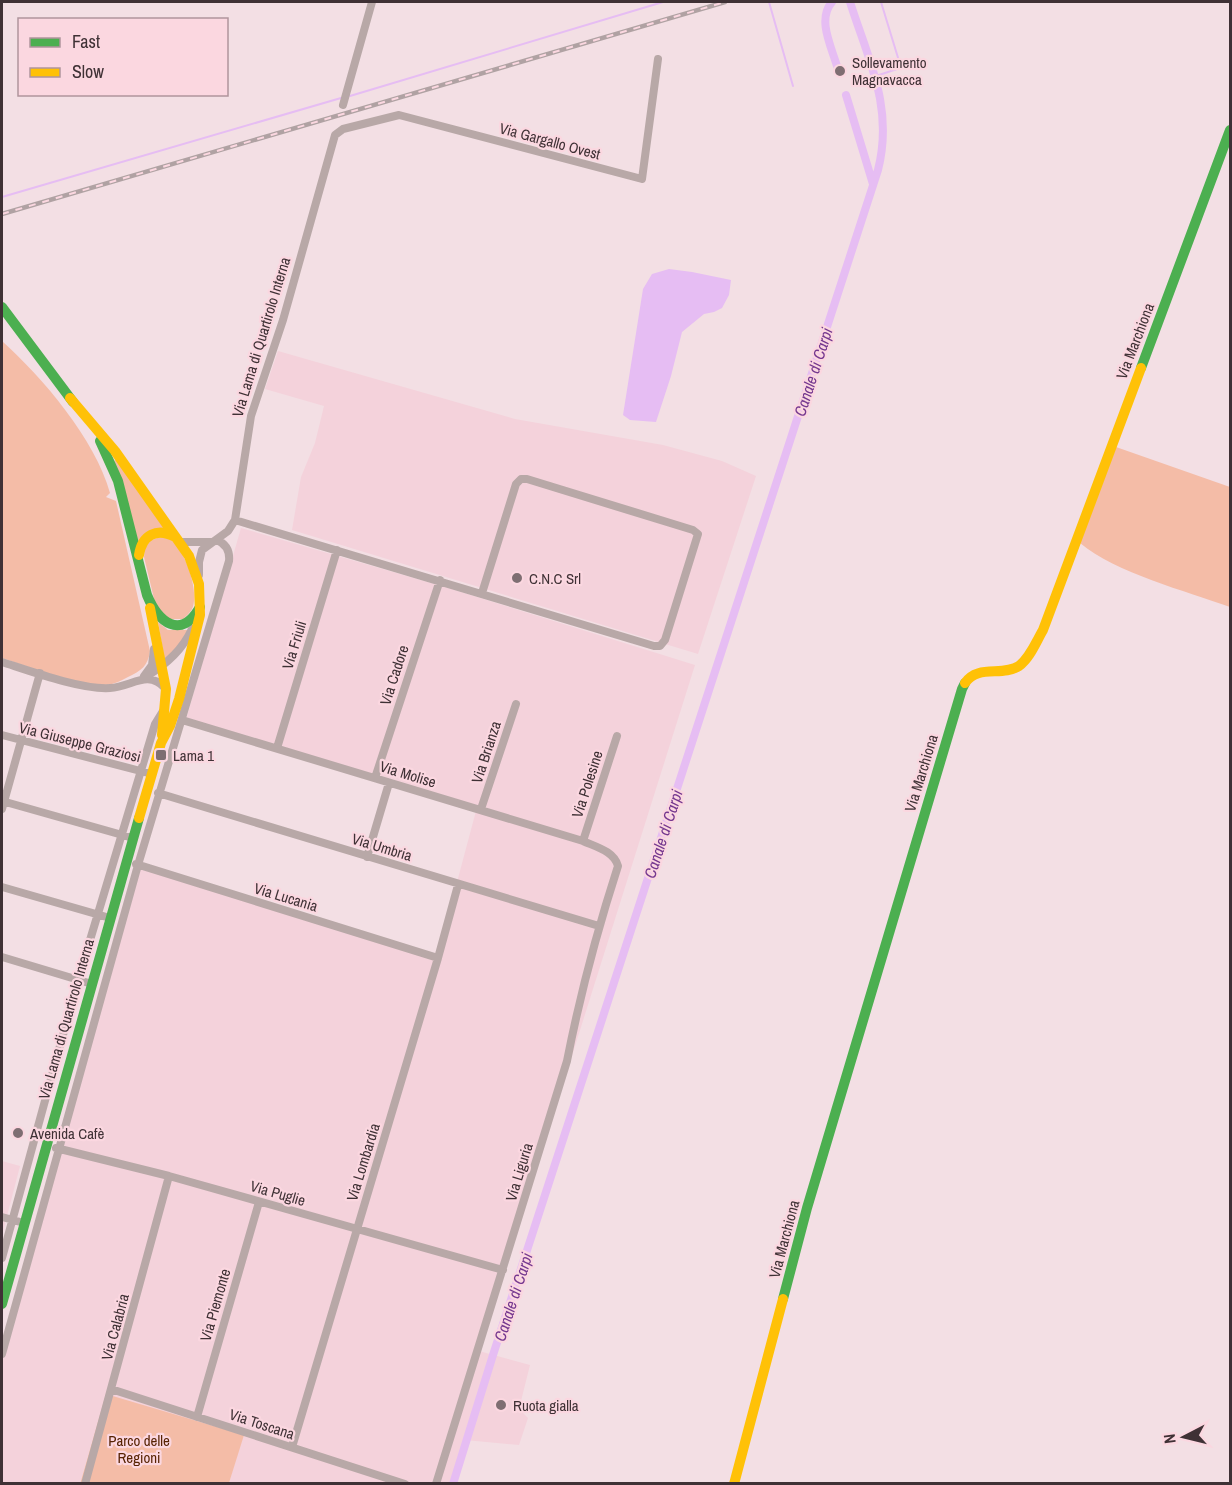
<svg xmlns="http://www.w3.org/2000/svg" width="1232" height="1485" font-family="'Archivo Narrow',sans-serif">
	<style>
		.built { fill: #f4d2db }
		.green { fill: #f4bca7 }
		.water { fill: #e6bdf3 }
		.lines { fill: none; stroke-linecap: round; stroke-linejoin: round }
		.stream { stroke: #e6bdf3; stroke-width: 2 }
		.canal { stroke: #e6bdf3; stroke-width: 8 }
		.street { stroke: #b8a8a7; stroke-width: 8 }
		.fast { stroke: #4caf50; stroke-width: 10 }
		.slow { stroke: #ffc107; stroke-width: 10 }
		.rail-casing { stroke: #b0a2a3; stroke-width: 4.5 }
		.rail { stroke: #fbd7e0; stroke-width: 2; stroke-dasharray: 7; stroke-linecap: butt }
		.poi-dot { fill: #7e6e72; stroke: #fbd7e0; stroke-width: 2 }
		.labels { text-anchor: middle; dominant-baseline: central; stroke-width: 4.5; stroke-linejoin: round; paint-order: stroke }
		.poi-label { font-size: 15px; fill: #3f3135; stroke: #fbd7e0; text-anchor: start }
		.street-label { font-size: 15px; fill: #3f3135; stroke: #fbd7e0 }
		.park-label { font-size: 15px; fill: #572302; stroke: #fbd7e0 }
		.water-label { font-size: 16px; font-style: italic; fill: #75388f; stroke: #fbd7e0 }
	</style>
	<rect width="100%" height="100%" fill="#f3dfe4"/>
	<path class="built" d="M278,351L515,419L663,445L722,461L756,476L698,654L292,530L301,477L315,443L324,406L265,389Z
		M241,528L445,587L695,665L479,1351L530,1365L519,1409L528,1418L519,1445L465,1440L451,1483H229L243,1435L106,1395L80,1483H2V1354L140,869L437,957L476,811L185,723Z
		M2,1161L20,1166L2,1235Z"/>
	<path class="green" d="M2,341C43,378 95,439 110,493L106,497L116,501L150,651C148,666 141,671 128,677C121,681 114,684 106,685C76,687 31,667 2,658Z
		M1116,447L1230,487V607C1186,591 1116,573 1080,543Z
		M117,459L164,527L138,542L114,461Z
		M160,537C164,537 167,538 170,539C185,549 200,592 192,609C190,613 186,616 183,619H168L156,607L144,557L145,548L151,540Z
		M158,622L168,630H188L184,640L165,662Z
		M106,1394L244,1435L229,1483L80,1484Z"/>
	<path class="water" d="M669,269L692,272L731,280L729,295L722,308L714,312L704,314L682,332L671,376L656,422L630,420L623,415L643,289L652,274Z"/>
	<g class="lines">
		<path class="stream" d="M769,2L793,86
			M876,76L897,69L899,61L881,2
			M350,96L663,2
			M2,197L341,98"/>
		<path class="canal" d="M832,2C817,19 831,46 837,66
			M846,95L873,184
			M453,1484L493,1355L878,170C894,107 868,59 850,2"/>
		<path class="street" d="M343,105L372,2
			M235,520L654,646H660L665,640L698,534L693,530L527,479H521L516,484L482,593
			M180,542H211
			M199,575V562L202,550L228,531L235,520L251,416L283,320L335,135L343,129L399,115L642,179L658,59
			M2,662C30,671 82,690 110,688C132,687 147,669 165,688
			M144,676L152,665L154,649
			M145,677C166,665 182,651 192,629
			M182,720L583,841C596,847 614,851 618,866C597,931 580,995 567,1061L436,1484
			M2,735L152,774
			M277,748L337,550
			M375,778L440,580
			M158,793L599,926
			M2,801L133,838
			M2,809L40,673
			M481,809L516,704
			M583,841L617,736
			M367,857L389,783
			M136,864L438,958
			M2,887L110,918
			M2,957L92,984
			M56,1148L169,1176L503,1270
			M2,1217L24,1223
			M2,1258L78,980L155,724L163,711
			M2,1354L138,865L229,561C230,551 226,544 217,540
			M111,1389L405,1484
			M197,1417L259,1202
			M292,1447L438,958L458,885
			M85,1484L169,1176"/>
		<path class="fast" d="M2,307L73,402
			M1141,368L1230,130
			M100,441L118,481L147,595C158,622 181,641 200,607
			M783,1299L807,1208L962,689L965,683
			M2,1304L139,818"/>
		<path class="slow" d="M70,398L115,451L189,556L199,584L200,615L179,699L170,726L161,743L139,818
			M139,555C142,535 157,527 175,537
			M150,608L166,689L162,735
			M965,683C978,664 1002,677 1019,666C1030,658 1036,642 1043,630L1141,368
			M734,1484L783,1299"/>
		<defs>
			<path id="rail" d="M2,214L725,2"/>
		</defs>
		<use href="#rail" class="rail-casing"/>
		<use href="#rail" class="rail"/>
	</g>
	<g class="poi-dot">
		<circle cx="840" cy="71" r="6"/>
		<circle cx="517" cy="578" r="6"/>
		<rect x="155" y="749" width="12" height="12" rx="3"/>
		<circle cx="18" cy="1133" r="6"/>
		<circle cx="501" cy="1405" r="6"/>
	</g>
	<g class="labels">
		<g class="poi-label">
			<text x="852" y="62">Sollevamento<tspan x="852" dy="17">Magnavacca</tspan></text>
			<text x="529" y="578">C.N.C Srl</text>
			<text x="173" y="755">Lama 1</text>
			<text x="30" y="1133">Avenida Cafè</text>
			<text x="513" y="1405">Ruota gialla</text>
		</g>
		<g class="street-label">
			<text transform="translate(550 141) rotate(15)">Via Gargallo Ovest</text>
			<text transform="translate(261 337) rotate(-73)">Via Lama di Quartirolo Interna</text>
			<text transform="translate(1135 341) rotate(-69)">Via Marchiona</text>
			<text transform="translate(294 645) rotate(-73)">Via Friuli</text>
			<text transform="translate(394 675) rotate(-72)">Via Cadore</text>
			<text transform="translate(80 742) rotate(14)">Via Giuseppe Graziosi</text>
			<text transform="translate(486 752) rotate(-72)">Via Brianza</text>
			<text transform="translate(921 773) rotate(-73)">Via Marchiona</text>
			<text transform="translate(408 774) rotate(17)">Via Molise</text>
			<text transform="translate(587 784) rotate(-72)">Via Polesine</text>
			<text transform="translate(382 847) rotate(17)">Via Umbria</text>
			<text transform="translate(286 897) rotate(17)">Via Lucania</text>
			<text transform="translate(66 1019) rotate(-74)">Via Lama di Quartirolo Interna</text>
			<text transform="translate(363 1162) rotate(-73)">Via Lombardia</text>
			<text transform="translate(519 1172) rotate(-73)">Via Liguria</text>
			<text transform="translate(278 1193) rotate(16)">Via Puglie</text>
			<text transform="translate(784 1239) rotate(-75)">Via Marchiona</text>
			<text transform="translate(215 1305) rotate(-74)">Via Piemonte</text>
			<text transform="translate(115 1327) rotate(-75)">Via Calabria</text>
			<text transform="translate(262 1424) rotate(18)">Via Toscana</text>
		</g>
		<g class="park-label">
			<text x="139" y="1440">Parco delle<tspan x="139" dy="17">Regioni</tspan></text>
		</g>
		<g class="water-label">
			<text transform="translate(813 372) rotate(-72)">Canale di Carpi</text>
			<text transform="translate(663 834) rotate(-72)">Canale di Carpi</text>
			<text transform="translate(513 1297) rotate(-72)">Canale di Carpi</text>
		</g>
	</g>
	<rect width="1232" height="1485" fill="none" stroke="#3f3135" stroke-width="6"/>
	<rect x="18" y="18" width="210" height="78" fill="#fbd7e0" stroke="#b0959c" stroke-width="1.5"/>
	<rect x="30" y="38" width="30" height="9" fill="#4caf50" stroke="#b0959c" stroke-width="1.5"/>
	<text x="72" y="48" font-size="18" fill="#3f3135">Fast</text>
	<rect x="30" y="68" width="30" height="9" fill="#ffc107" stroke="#b0959c" stroke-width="1.5"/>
	<text x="72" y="78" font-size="18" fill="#3f3135">Slow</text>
	<g transform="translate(1184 1437) rotate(263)" stroke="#fbd7e0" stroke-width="4.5" paint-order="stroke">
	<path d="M0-4.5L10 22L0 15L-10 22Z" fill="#3f3135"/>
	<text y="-9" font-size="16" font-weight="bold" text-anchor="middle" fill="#3f3135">N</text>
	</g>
</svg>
